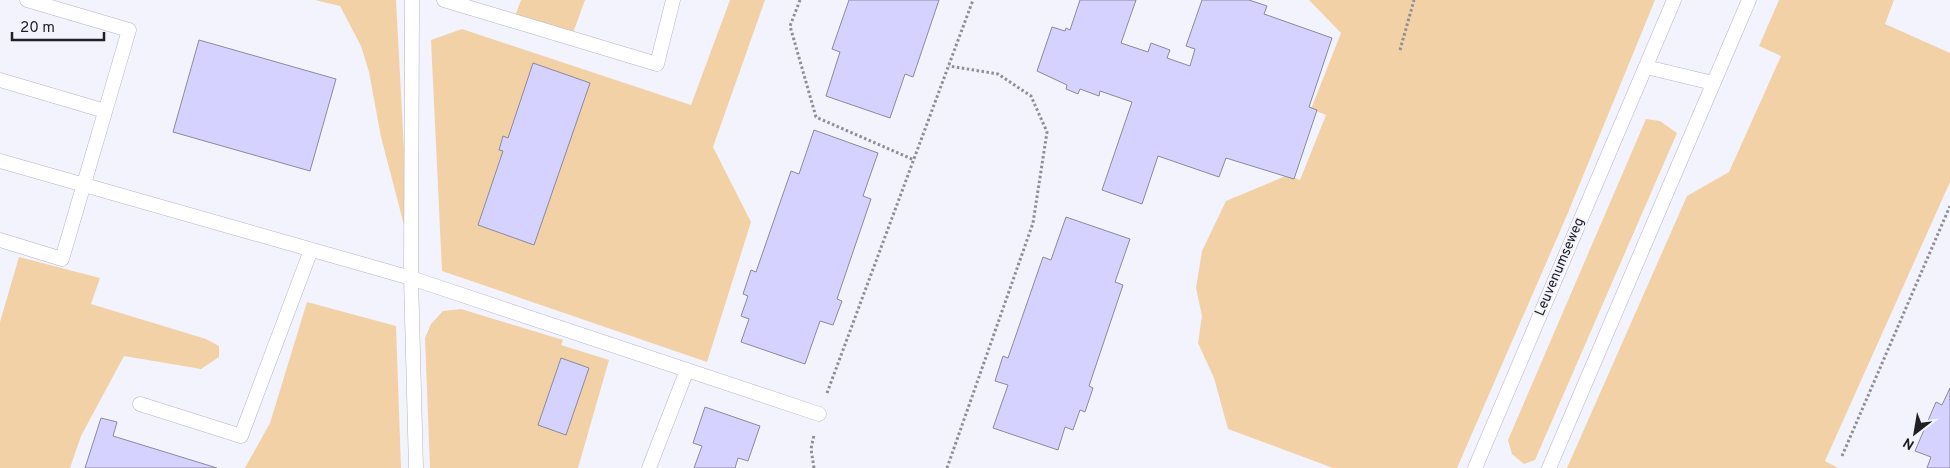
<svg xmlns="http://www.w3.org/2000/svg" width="1950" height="468" font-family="Overpass,sans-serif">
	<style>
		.green { fill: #f2d1a7 }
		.building { fill: #d6d2ff; stroke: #8b8a99 }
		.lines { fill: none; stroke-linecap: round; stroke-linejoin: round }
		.service-casing { stroke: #b5b4c4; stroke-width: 15 }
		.path { stroke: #8f8e96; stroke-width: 3; stroke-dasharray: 2.5 2.5; stroke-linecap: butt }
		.service { stroke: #fff; stroke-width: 14 }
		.labels { text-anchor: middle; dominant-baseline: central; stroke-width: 4; stroke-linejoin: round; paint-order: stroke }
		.street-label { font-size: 14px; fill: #201f25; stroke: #f3f3fd }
	</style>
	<rect width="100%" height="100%" fill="#f3f3fd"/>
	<path class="green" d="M315,0H396L409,244L381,137L369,72L361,46L340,6Z
		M521,0H585L573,33L515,16Z
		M730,0H765L713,147L751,222L707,362L442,271L431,40L462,29L691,105Z
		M1309,0H1655L1567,215L1457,468H1333L1228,429L1214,378L1198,343L1202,316L1196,288L1202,251L1226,201L1288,175L1300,180L1326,115L1311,109L1341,33Z
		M1779,0H1894L1885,24L1950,53V182L1825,461L1838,468H1567L1687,196L1729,172L1781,56L1759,46Z
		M1646,119L1660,121L1677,133L1535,460L1524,464L1512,454L1508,440Z
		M19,257L100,278L91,304L206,339L219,346V357L201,369L124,356L81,436L70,468H0V322Z
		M307,302L396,326L401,468H245L270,423Z
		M461,309L563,340L561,345L609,360L578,468H430L425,338L431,324L443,311Z"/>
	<path class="building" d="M849,0H939L913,77L905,74L890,118L826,96L840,52L832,49Z
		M1080,0H1136L1121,43L1148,52L1151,43L1170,50L1167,58L1190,66L1195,49L1186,46L1202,0H1249L1267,6L1264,14L1332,38L1309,107L1317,110L1294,179L1226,158L1219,177L1158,156L1142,204L1102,190L1132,102L1100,91L1099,96L1080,89L1078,94L1066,89L1067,85L1037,71L1052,27L1065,31L1066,28L1070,30Z
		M199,40L336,79L310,171L173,132Z
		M533,63L590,83L534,245L478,225L503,151L499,150L503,136L508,138Z
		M814,130L878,153L863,196L871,199L837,299L842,301L833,325L820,321L805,364L741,342L749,319L741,316L748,296L743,294L751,270L756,272L791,171L799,174Z
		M1066,217L1130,239L1115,282L1123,285L1089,386L1093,388L1085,412L1080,410L1073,430L1065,427L1058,450L993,428L1008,385L995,381L1003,356L1008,358L1043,257L1051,260Z
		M561,358L589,368L566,435L538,425Z
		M1950,388V468H1927L1931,457L1915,451L1936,402L1942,405Z
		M705,407L760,426L748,461L738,458L735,468H694L702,446L693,443Z
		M101,418L117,422L113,436L217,468H85Z"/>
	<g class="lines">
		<defs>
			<path id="service" d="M412,0L411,278L416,468
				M444,0L657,64L673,0
				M1646,67L1713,83
				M0,80L105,111
				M0,161L411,278L819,414
				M0,240L62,259L129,30L27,0
				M140,404L241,436L311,250
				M649,468L687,370
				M1475,468L1674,0
				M1549,468L1749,0"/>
		</defs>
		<use href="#service" class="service-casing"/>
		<path class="path" d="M800,0L790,26L816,117L914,160
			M1400,50L1414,0
			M827,393L973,0
			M1842,456L1950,206
			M814,468L811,449L814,435
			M947,468L1033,223L1047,132L1031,96L998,74L949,66"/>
		<use href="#service" class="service"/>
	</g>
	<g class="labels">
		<g class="street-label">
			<text transform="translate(1560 267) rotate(-67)">Leuvenumseweg</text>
		</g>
	</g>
	<g transform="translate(1915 433) rotate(211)" stroke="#f3f3fd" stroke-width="4" paint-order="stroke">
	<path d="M0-4L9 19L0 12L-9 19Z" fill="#201f25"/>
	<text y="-8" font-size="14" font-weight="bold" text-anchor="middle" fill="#201f25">N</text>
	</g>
	<path d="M12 32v8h92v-8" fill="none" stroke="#201f25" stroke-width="2.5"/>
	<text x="20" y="32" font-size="15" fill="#201f25" stroke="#f3f3fd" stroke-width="4" paint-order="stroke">20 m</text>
</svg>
